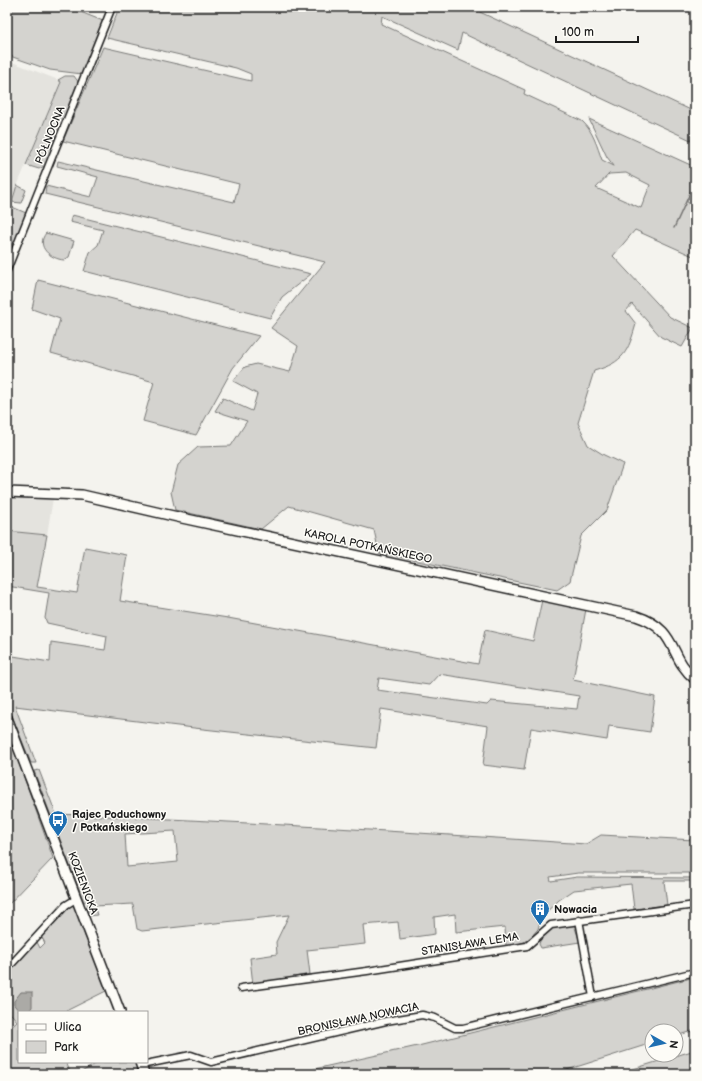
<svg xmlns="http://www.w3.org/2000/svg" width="702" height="1081" font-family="'Balsamiq Sans',sans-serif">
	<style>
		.built { fill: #e4e3de }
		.green { fill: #d4d3cf; stroke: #787876; fill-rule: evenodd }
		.water { fill: #abaaa6; stroke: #72716f }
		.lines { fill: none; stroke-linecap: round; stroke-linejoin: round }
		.stream { stroke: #72716f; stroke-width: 1.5 }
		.street-casing { stroke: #1c1c1c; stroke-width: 9 }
		.secondary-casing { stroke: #1c1c1c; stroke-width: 12 }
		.street { stroke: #fdfcf7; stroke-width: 6 }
		.secondary { stroke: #fdfcf7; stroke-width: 9 }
		.labels { text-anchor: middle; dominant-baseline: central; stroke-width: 3; stroke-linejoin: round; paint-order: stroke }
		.street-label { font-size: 11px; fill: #1c1c1c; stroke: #fdfcf7 }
		.poi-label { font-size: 11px; font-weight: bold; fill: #1c1c1c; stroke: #fdfcf7; text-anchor: start }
	</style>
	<rect width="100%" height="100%" fill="#f4f3ee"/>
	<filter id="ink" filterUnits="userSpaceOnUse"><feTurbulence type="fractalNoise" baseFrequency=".025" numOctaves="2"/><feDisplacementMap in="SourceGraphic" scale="8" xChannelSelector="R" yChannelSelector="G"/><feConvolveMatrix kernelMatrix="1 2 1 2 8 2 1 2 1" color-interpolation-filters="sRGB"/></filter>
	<g filter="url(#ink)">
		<path class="built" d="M7,60L61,81L12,198L13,199L7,214Z
			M7,497L53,498L47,535L7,531Z"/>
		<path class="green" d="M7,7H68L103,21L82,74L50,70L7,55Z
			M118,7H469L695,112V142L462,33L458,50L382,16L381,24L525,90L524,94L582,121C593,131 597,146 602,160L614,166L607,157L589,119L695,167V200L689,198L687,202L695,206V257L635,230L613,256L670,317L693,328L682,347L661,337L632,304L626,311L636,324C628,352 624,362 594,371L578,423L588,445L604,455L623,464L607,510L581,536L570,581L557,590L379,553L374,530L289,506L261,529L175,510L171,492L178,465L198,447L231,446L247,421L215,411L223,398L252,411L257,394L233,381L245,367L256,364L290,372L298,346L271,328L325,262L45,194L46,186L91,197L98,177L57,166L58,161L234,202L239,184L63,141L103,47L251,81V74L236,68L107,38L119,8ZM626,173L650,185L641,208L596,188L609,174Z
			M65,76H74L79,83L46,165L39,169L26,165L61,82L58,80Z
			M17,185L26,190L21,203L12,202Z
			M10,206L26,213L15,243L13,244L7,242V214Z
			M72,215L311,274L282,297L270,318L84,271L90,252L98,245L103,230L70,222Z
			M46,233L74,241L69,257L64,260C51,259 35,247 46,233Z
			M38,280L259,336L233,368L196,435L143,421L154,382L51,353L60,319L32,309Z
			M7,531L47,535L37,587L77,593L85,547L127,555L120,601L228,618L478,664L485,630L533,641L542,600L586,609L573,680L655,697L650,732L609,726L607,740L531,728L524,770L483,765L488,726L381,709L376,748L194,728L15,706L36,763H31L7,703V655L50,662L51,642L105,650L107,636L47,623L45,618L49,593L7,586ZM439,674L579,696L577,709L491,701L487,705L377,690L379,678L429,685Z
			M7,730L53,858L7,906Z
			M39,770L56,814C233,821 410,832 586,844L601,835L695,840V873H578L550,877L551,881L577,877L695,878V881H664L667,905L634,909L631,884L574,890L559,900L541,917L538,929L531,937L524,942L506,948L505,927L456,932L455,914L434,917L435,934L400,939L398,922L363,925L365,944L307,950L310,974L253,985L250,958L277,954L276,942L289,915L142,931L137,929L133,904L94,906L97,915L89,916L85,908L88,905L87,901L84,902L82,897L34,771ZM175,831L178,862L127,867L125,834Z
			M72,905H76L85,936L103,977L106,991L64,1012H19V1062H66L71,1074H7V1030L17,1021L7,1009V973L37,942L40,948L45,943L41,936Z
			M574,925L580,942L541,948L539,944C544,927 559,926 574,925Z
			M695,977V1030L676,1036V1031H652V1043L554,1074H292L422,1045Z
			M695,1050V1071L692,1072V1074H617Z
			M99,1062H136L141,1073L78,1074Z"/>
		<path class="water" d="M21,992H32V1007L28,1012H20L14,1005V1001Z"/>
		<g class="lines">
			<path class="stream" d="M674,228L695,182"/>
			<defs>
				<path id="street" d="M7,270L112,7
					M579,920L593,997
					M7,969L66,905L76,899
					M241,988L367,971L527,946L551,925L695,905
					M141,1065L191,1055L211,1062L386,1021L422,1015L435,1018L455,1028H463L695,972"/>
				<path id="secondary" d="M7,492L82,495L182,518L636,616C679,630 668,657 695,679
					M7,718L120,1012
					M140,1062L144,1074"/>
			</defs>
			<use href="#street" class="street-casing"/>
			<use href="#secondary" class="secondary-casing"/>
			<use href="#street" class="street"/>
			<use href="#secondary" class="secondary"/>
		</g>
	</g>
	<defs>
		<symbol id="bus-pin" viewBox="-11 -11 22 30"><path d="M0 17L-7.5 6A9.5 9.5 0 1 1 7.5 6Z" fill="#1f6fb2" stroke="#fdfcf7"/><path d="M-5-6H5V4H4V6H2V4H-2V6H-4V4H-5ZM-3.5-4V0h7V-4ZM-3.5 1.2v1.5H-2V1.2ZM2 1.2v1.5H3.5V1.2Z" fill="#fff"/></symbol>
		<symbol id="building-pin" viewBox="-11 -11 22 30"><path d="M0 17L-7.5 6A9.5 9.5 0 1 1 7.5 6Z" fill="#1f6fb2" stroke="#fdfcf7"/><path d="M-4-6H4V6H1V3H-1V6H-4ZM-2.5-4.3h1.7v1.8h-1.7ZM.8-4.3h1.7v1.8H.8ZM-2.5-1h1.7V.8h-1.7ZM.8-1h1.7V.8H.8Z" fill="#fff"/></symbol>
	</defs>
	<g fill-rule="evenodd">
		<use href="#bus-pin" x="47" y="809" width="22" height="30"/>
		<use href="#building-pin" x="529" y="898" width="22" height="30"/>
	</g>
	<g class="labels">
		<g class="street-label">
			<text transform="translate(50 135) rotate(-68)">PÓŁNOCNA</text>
			<text transform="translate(368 546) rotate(12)">KAROLA POTKAŃSKIEGO</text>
			<text transform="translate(83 883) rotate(69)">KOZIENICKA</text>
			<text transform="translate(470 944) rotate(-9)">STANISŁAWA LEMA</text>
			<text transform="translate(358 1019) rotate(-12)">BRONISŁAWA NOWACIA</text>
		</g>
		<g class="poi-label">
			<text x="72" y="814">Rajec Poduchowny<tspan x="72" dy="13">/ Potkańskiego</tspan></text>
			<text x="554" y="909">Nowacia</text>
		</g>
	</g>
	<rect width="702" height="1081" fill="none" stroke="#fdfcf7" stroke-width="24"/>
	<rect x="12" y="12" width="678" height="1057" fill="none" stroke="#1c1c1c" stroke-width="1.5" filter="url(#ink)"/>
	<rect x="18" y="1011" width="130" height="52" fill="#fdfcf7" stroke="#a3a29f"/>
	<rect x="26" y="1024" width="20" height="6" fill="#fdfcf7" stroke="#a3a29f"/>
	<text x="54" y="1031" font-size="12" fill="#1c1c1c">Ulica</text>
	<rect x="26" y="1041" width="20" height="12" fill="#d4d3cf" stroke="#a3a29f"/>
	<text x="54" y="1051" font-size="12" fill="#1c1c1c">Park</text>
	<g transform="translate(664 1043) rotate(98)"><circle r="19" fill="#fdfcf7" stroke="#a3a29f"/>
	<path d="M0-3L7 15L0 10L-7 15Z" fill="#1f6fb2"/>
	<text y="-6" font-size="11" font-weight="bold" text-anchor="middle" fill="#1c1c1c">N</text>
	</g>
	<path d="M556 36v6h82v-6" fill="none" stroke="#1c1c1c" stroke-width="2"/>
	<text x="562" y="36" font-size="12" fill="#1c1c1c" stroke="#fdfcf7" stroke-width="3" paint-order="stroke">100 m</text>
</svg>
